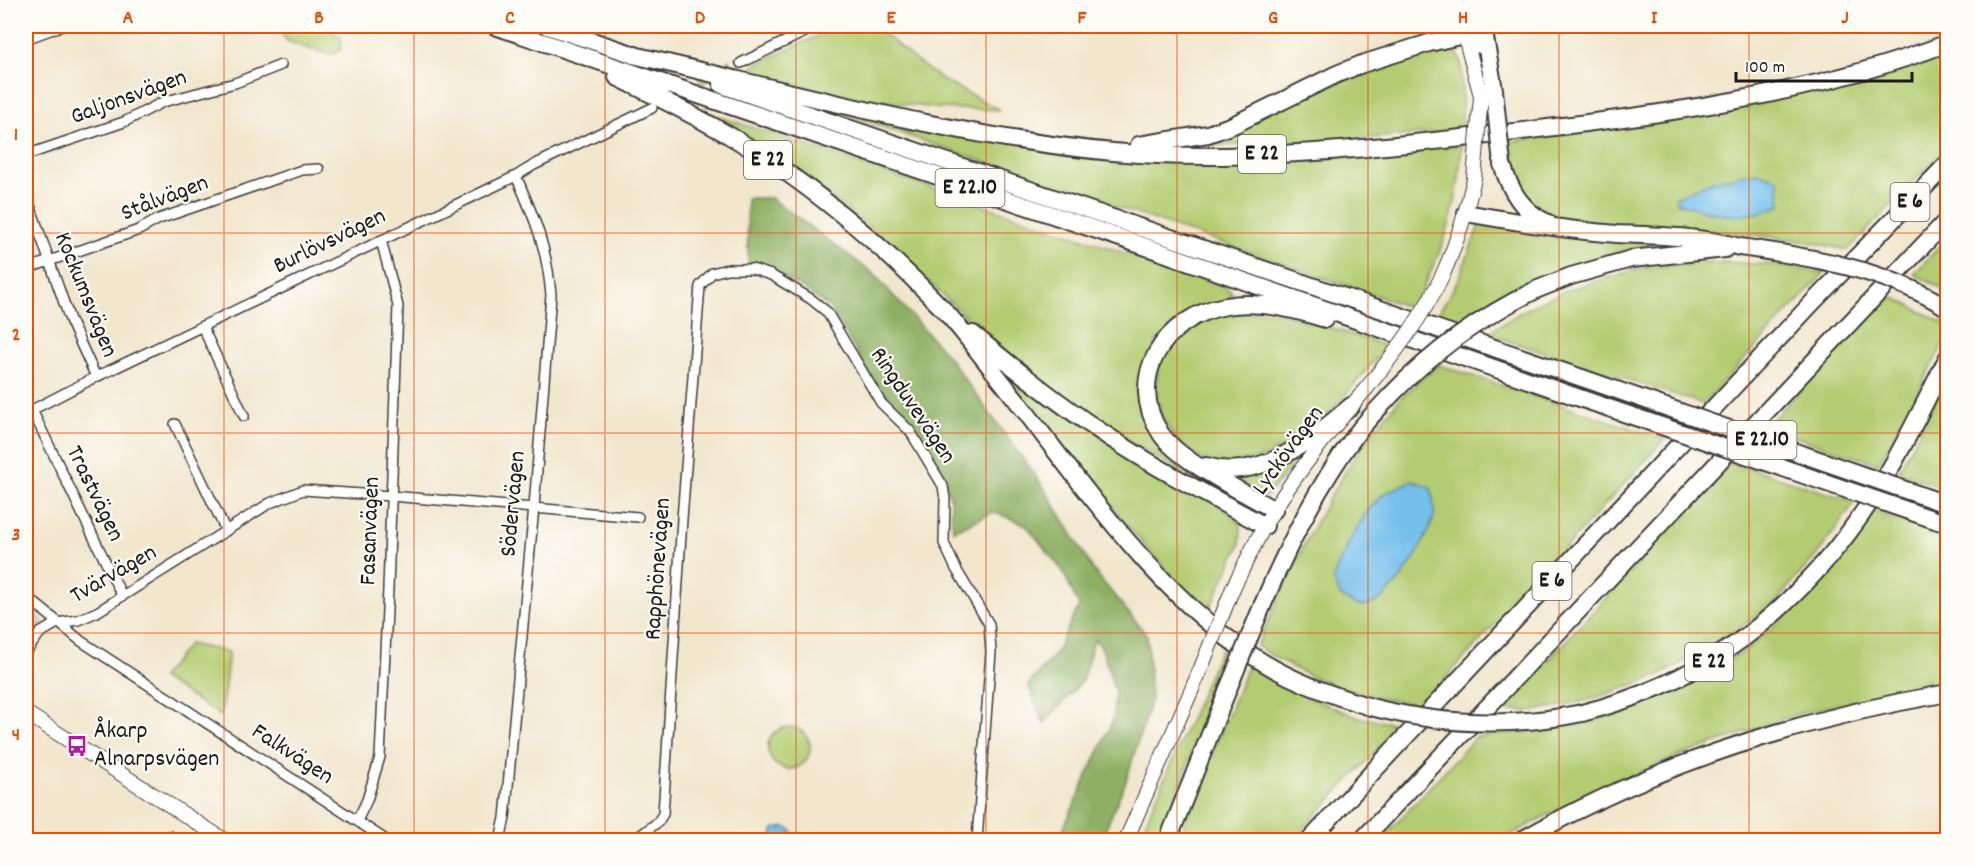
<svg xmlns="http://www.w3.org/2000/svg" width="1973" height="866" font-family="Dekko,sans-serif">
	<style>
		.industrial { fill: #cec1b9 }
		.green { fill: #b3cc71; stroke: #687446; stroke-width: 1.5 }
		.forest { fill: #8eb063; stroke: #556640; stroke-width: 1.5 }
		.water { fill: #74bfed; stroke: #486e84; stroke-width: 1.5 }
		.lines { fill: none; stroke-linecap: round; stroke-linejoin: round }
		.minor-tunnel { stroke: #c7beaa; stroke-width: 9; stroke-dasharray: 9 4.5; stroke-linecap: butt }
		.minor-casing { stroke: #3c3a37; stroke-width: 12 }
		.secondary-casing { stroke: #3c3a37; stroke-width: 16 }
		.motorway-casing { stroke: #3c3a37; stroke-width: 20 }
		.minor { stroke: #fff; stroke-width: 9 }
		.secondary { stroke: #fff; stroke-width: 14 }
		.motorway { stroke: #fff; stroke-width: 16 }
		.secondary-bridge-casing { stroke: #3c3a37; stroke-width: 16; stroke-linecap: butt }
		.motorway-bridge-casing { stroke: #3c3a37; stroke-width: 20; stroke-linecap: butt }
		.secondary-bridge { stroke: #fff; stroke-width: 14 }
		.motorway-bridge { stroke: #fff; stroke-width: 16 }
		.grid { fill: none; stroke: #de560d; stroke-width: 1.5; stroke-opacity: 0.55 }
		.labels { text-anchor: middle; dominant-baseline: central; stroke-width: 4.5; stroke-linejoin: round; paint-order: stroke }
		.shield { fill: #fdfcf7; stroke: #605f5e; stroke-width: 1.5 }
		.shield-label { font-size: 22px; font-weight: bold; fill: #1c1c1c }
		.street-label { font-size: 24px; fill: #1c1c1c; stroke: #fdfcf7 }
		.poi-label { font-size: 24px; fill: #1c1c1c; stroke: #fdfcf7; text-anchor: start }
		.neatline { fill: none; stroke: #de560d; stroke-width: 2 }
		.grid-label { font-size: 20px; text-anchor: middle; font-weight: bold; fill: #de560d }
	</style>
	<rect width="100%" height="100%" fill="#fdfcf7"/>
	<filter id="ink" filterUnits="userSpaceOnUse"><feTurbulence type="fractalNoise" baseFrequency=".0167" numOctaves="2"/><feDisplacementMap in="SourceGraphic" scale="12" xChannelSelector="R" yChannelSelector="G"/><feConvolveMatrix kernelMatrix="1 2 1 2 8 2 1 2 1" color-interpolation-filters="sRGB"/></filter>
	<filter id="wash" filterUnits="userSpaceOnUse"><feTurbulence type="fractalNoise" baseFrequency=".008" numOctaves="4" result="noise"/><feDisplacementMap in="SourceGraphic" scale="24" xChannelSelector="R" yChannelSelector="G"/><feGaussianBlur stdDeviation="1.35" result="paint"/><feColorMatrix in="noise" values="0 0 0 0 0 0 0 0 0 0 0 0 0 0 0 0 0 1.4 0 .05"/><feComposite in="paint" operator="in"/></filter>
	<g filter="url(#wash)">
		<rect width="100%" height="100%" fill="#f2e6cd"/>
		<path class="industrial" d="M26,598L46,624L26,653Z"/>
		<path class="green" d="M282,26C303,25 324,25 341,37V50L332,54L315,51L287,41L280,32Z
			M840,26H877L881,31L915,60L944,81L1000,110L936,108L828,94L751,73L755,64Z
			M1451,47L1456,49L1461,62L1463,131L1304,143L1176,147L1392,59Z
			M1947,50V147L1848,250C1757,229 1661,229 1568,223C1561,220 1551,219 1545,215C1521,199 1513,169 1506,142L1667,120Z
			M686,105L1226,287L1233,294L1227,299L1155,342L1149,425L1222,487L1219,493L1099,425L1010,358L874,231L827,194Z
			M833,107L1097,157L1462,145C1460,160 1460,176 1457,191C1450,233 1433,271 1412,308L862,120Z
			M1480,223L1641,242L1655,244C1600,257 1546,271 1496,298C1482,305 1470,316 1458,325L1436,317L1458,281Z
			M1947,238V291L1914,274Z
			M1708,262C1747,263 1787,264 1824,273L1703,404L1487,334L1521,312L1564,291L1641,268Z
			M1891,296L1947,325V336L1910,408L1878,464L1765,427Z
			M1241,310L1276,312L1314,322L1386,346C1366,371 1346,396 1324,418C1318,424 1313,430 1307,434C1298,441 1269,456 1258,459C1249,461 1221,465 1213,463C1164,450 1137,382 1172,342C1189,321 1216,314 1241,310Z
			M981,347L1230,513L1241,526L1240,544L1209,610C1195,597 1179,584 1166,569C1101,498 1043,420 981,347Z
			M1439,365L1665,439L1421,705C1355,696 1313,683 1257,646C1296,558 1336,470 1401,398C1412,386 1426,376 1439,365Z
			M1947,378V489L1898,472Z
			M1304,451L1266,497L1223,475Z
			M1731,462L1855,502L1819,552L1777,600L1726,638L1658,676L1589,700L1534,711L1502,710Z
			M1874,511L1947,536V681L1801,713L1676,757L1541,818L1502,840H1381L1476,737L1563,727L1622,713L1674,691L1745,651L1804,600Z
			M189,644L229,652L221,716L161,678Z
			M1220,650L1230,655L1159,840H1138Z
			M1248,665L1305,696L1357,717L1401,725L1292,840H1178Z
			M768 748a21 21 0 1 1 42 0a21 21 0 1 1-42 0Z"/>
		<path class="forest" d="M747,198H771L873,273L947,355L1045,489L1094,571L1147,635L1151,700L1126,781L1101,840H1058L1113,720L1115,691L1101,646L1094,640L1082,681L1044,723L1028,685L1055,654L1079,606L1062,570L1026,525L994,512L953,531L950,497L945,481L908,420L886,402L831,309L801,287L770,270L748,264Z"/>
		<path class="water" d="M1756,172L1778,179L1781,205C1742,223 1716,215 1676,202V197L1713,181Z
			M1413,481L1431,488C1432,497 1436,508 1434,516C1427,541 1384,622 1352,603C1348,601 1342,598 1340,595C1337,591 1335,583 1333,578C1343,553 1364,507 1386,493C1394,488 1404,485 1413,481Z
			M786,827L792,831L797,840H773L772,835L774,829Z"/>
	</g>
	<g filter="url(#ink)">
		<g class="lines">
			<path class="minor-tunnel" d="M687,90L741,63"/>
			<defs>
				<path id="minor" d="M26,39L61,26
					M741,63L817,26
					M26,155L124,122L163,102L235,83L281,65
					M26,194L70,320L96,377
					M26,269L139,230L159,219L302,170L319,169
					M202,326L244,416
					M32,410L122,596
					M26,413L96,377L516,176L534,165L652,108
					M175,424L226,531
					M26,596L81,641L386,840
					M26,652L40,633L57,623L78,620L97,612L270,503L303,490L391,496L638,517
					M357,821L367,800L380,757L388,589L398,306L381,240
					M167,840L170,836
					M500,840L505,818L534,507L551,295C547,247 535,219 516,176
					M634,840L658,822L663,814L682,519L700,286L712,273L727,269H752L771,275L811,299L827,312L881,403L910,431L943,486L945,499L944,543L956,569L989,624L991,652L977,840"/>
				<path id="secondary" d="M1462,26L1481,96
					M1443,274C1457,243 1466,213 1474,179
					M1233,588C1246,562 1258,536 1273,511C1300,468 1332,428 1365,390
					M26,713L224,840
					M1126,840L1199,673"/>
				<path id="motorway" d="M495,26L1135,243L1574,396
					M547,26L641,57
					M1483,26L1494,90
					M633,55C791,91 950,137 1113,152C1244,164 1384,147 1515,132C1661,114 1809,96 1948,43
					M617,77C658,97 698,117 737,140C813,186 881,244 942,308C963,330 980,355 999,378C1076,474 1157,599 1264,663C1297,683 1334,696 1371,707
					M722,85L1582,378
					M1139,145L1208,134L1233,125L1337,74L1362,64L1429,43L1464,35L1473,37L1480,45
					M1502,164C1510,190 1522,212 1548,223
					M1466,213C1516,222 1566,230 1617,234C1659,236 1700,236 1740,247
					M1538,289L1571,276L1631,259L1725,249
					M973,334C1017,371 1061,406 1109,437C1159,470 1212,497 1265,526
					M1206,466C1261,483 1312,439 1351,406
					M1274,510C1244,492 1180,462 1161,434C1124,378 1165,316 1226,306C1258,300 1294,309 1325,319
					M1935,520L1948,524
					M1263,604C1288,545 1318,485 1357,433C1367,420 1380,407 1391,395
					M1582,713C1696,684 1778,625 1849,532C1889,479 1918,416 1948,357
					M1168,840L1228,689
					M1310,840L1391,752L1813,302L1948,163
					M1362,840L1948,219
					M1522,840C1653,765 1799,719 1948,693"/>
			</defs>
			<use href="#minor" class="minor-casing"/>
			<use href="#secondary" class="secondary-casing"/>
			<use href="#motorway" class="motorway-casing"/>
			<use href="#minor" class="minor"/>
			<use href="#secondary" class="secondary"/>
			<use href="#motorway" class="motorway"/>
			<defs>
				<path id="secondary-bridge" d="M1474,179L1481,96
					M1365,390C1395,353 1423,317 1443,274
					M1199,673L1233,588"/>
				<path id="motorway-bridge" d="M1494,90L1502,164
					M1740,247C1813,257 1884,269 1948,308
					M1582,378L1943,503
					M1391,395C1434,350 1482,316 1538,289
					M1574,396L1935,520
					M1228,689L1263,604
					M1371,707C1441,725 1511,728 1582,713"/>
			</defs>
			<use href="#secondary-bridge" class="secondary-bridge-casing"/>
			<use href="#motorway-bridge" class="motorway-bridge-casing"/>
			<use href="#secondary-bridge" class="secondary-bridge"/>
			<use href="#motorway-bridge" class="motorway-bridge"/>
		</g>
	</g>
	<path class="grid" d="M224,26V840M414,26V840M605,26V840M796,26V840M986,26V840M1177,26V840M1368,26V840M1559,26V840M1749,26V840M26,233H1948M26,433H1948M26,633H1948"/>
	<defs>
		<symbol id="bus-bare" viewBox="-9 -9 18 18"><path d="M-5-6H5V4H4V6H2V4H-2V6H-4V4H-5ZM-3.5-4V0h7V-4ZM-3.5 1.2v1.5H-2V1.2ZM2 1.2v1.5H3.5V1.2Z" fill="#b5179e" stroke="#fdfcf7" stroke-width="2.5" paint-order="stroke"/></symbol>
	</defs>
	<g fill-rule="evenodd">
		<use href="#bus-bare" x="62" y="731" width="30" height="30"/>
	</g>
	<g class="labels">
		<g class="shield">
			<rect x="1238" y="135" width="48" height="38" rx="4.5"/>
			<rect x="744" y="141" width="48" height="38" rx="4.5"/>
			<rect x="935.5" y="169" width="69" height="38" rx="4.5"/>
			<rect x="1890.5" y="183" width="39" height="38" rx="4.5"/>
			<rect x="1727.5" y="421" width="69" height="38" rx="4.5"/>
			<rect x="1532.5" y="562" width="39" height="38" rx="4.5"/>
			<rect x="1685" y="643" width="48" height="38" rx="4.5"/>
		</g>
		<g class="shield-label">
			<text x="1262" y="154">E 22</text>
			<text x="768" y="160">E 22</text>
			<text x="970" y="188">E 22.10</text>
			<text x="1910" y="202">E 6</text>
			<text x="1762" y="440">E 22.10</text>
			<text x="1552" y="581">E 6</text>
			<text x="1709" y="662">E 22</text>
		</g>
		<g class="street-label">
			<text transform="translate(129 98) rotate(-20)">Galjonsvägen</text>
			<text transform="translate(165 199) rotate(-21)">Stålvägen</text>
			<text transform="translate(330 242) rotate(-26)">Burlövsvägen</text>
			<text transform="translate(85 295) rotate(68)">Kockumsvägen</text>
			<text transform="translate(912 406) rotate(56)">Ringduvevägen</text>
			<text transform="translate(1289 451) rotate(-54)">Lyckövägen</text>
			<text transform="translate(94 494) rotate(64)">Trastvägen</text>
			<text transform="translate(514 504) rotate(-85)">Södervägen</text>
			<text transform="translate(371 531) rotate(-88)">Fasanvägen</text>
			<text transform="translate(659 569) rotate(-86)">Rapphönevägen</text>
			<text transform="translate(114 575) rotate(-30)">Tvärvägen</text>
			<text transform="translate(292 755) rotate(33)">Falkvägen</text>
		</g>
		<g class="poi-label">
			<text x="94" y="732">Åkarp<tspan x="94" dy="28">Alnarpsvägen</tspan></text>
		</g>
	</g>
	<rect width="1973" height="866" fill="none" stroke="#fdfcf7" stroke-width="66"/>
	<path d="M1736 72v9h176v-9" fill="none" stroke="#1c1c1c" stroke-width="3"/>
	<text x="1745" y="72" font-size="18" fill="#1c1c1c" stroke="#fdfcf7" stroke-width="4.5" paint-order="stroke">100 m</text>
	<rect x="33" y="33" width="1907" height="800" class="neatline"/>
	<g class="grid-label">
		<text x="128" y="23">A</text>
		<text x="319" y="23">B</text>
		<text x="510" y="23">C</text>
		<text x="700" y="23">D</text>
		<text x="891" y="23">E</text>
		<text x="1082" y="23">F</text>
		<text x="1273" y="23">G</text>
		<text x="1463" y="23">H</text>
		<text x="1654" y="23">I</text>
		<text x="1845" y="23">J</text>
		<text x="16" y="140">1</text>
		<text x="16" y="340">2</text>
		<text x="16" y="540">3</text>
		<text x="16" y="740">4</text>
	</g>
</svg>
